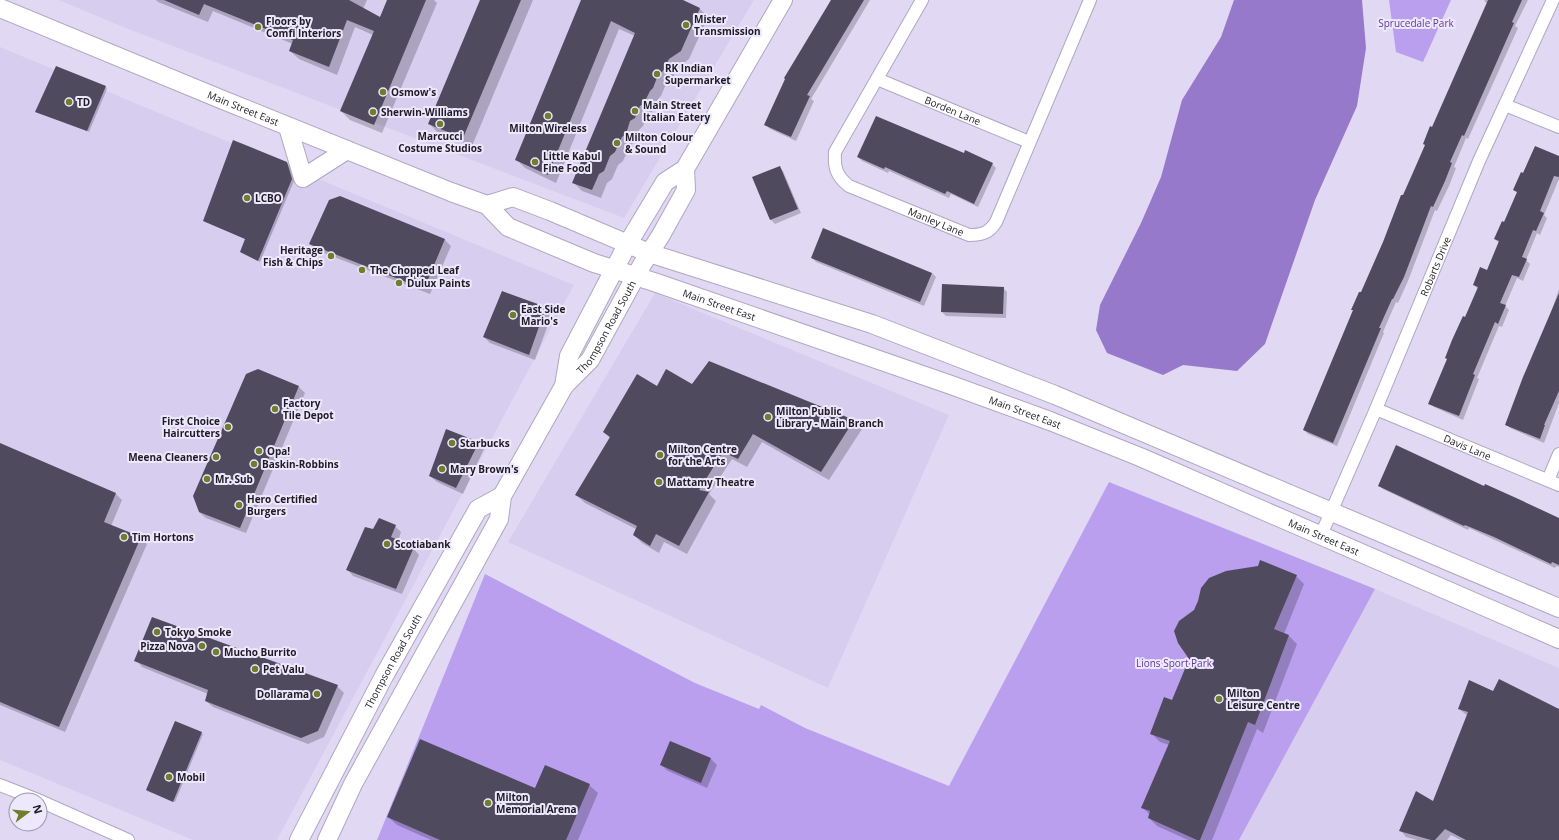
<svg xmlns="http://www.w3.org/2000/svg" width="1559" height="840" font-family="'Open Sans',sans-serif">
	<style>
		.built { fill: #d7cdee }
		.green { fill: #ba9fee }
		.water { fill: #9779cb }
		.shadow { fill: #0003 }
		.building { fill: #504a5f }
		.lines { fill: none; stroke-linecap: round; stroke-linejoin: round }
		.minor-casing { stroke: #afa7c0; stroke-width: 14 }
		.secondary-casing { stroke: #afa7c0; stroke-width: 20 }
		.minor { stroke: #fff; stroke-width: 12 }
		.secondary { stroke: #fff; stroke-width: 18 }
		.poi-dot { fill: #6e7e2c; stroke: #eee8fd; stroke-width: 1.5 }
		.labels { text-anchor: middle; dominant-baseline: central; stroke-width: 4; stroke-linejoin: round; paint-order: stroke }
		.poi-label { font-size: 10px; font-weight: bold; fill: #1e1b25; stroke: #eee8fd; text-anchor: start }
		.park-label { font-size: 10px; fill: #603798; stroke: #eee8fd }
		.street-label { font-size: 10px; fill: #1e1b25; stroke: #eee8fd }
	</style>
	<rect width="100%" height="100%" fill="#e1d9f4"/>
	<path class="built" d="M59,0H754L624,218L118,25Z
		M0,47L574,285L277,840H193L0,760Z
		M655,293L949,415L828,688L508,542Z
		M1375,589L1559,668V840H1239Z"/>
	<path class="green" d="M1389,0H1451L1423,62L1396,52Z
		M1109,482L1375,589L1239,840H377L485,574L695,683L759,709L761,705L805,728L949,786Z"/>
	<path class="water" d="M1234,0H1362L1366,48L1357,106L1315,200L1265,344L1237,371L1183,365L1163,375L1107,353L1096,330L1100,305L1141,223L1161,177L1182,100L1221,37Z"/>
	<path class="shadow" d="M156,0H367L363,9L380,18L388,0H434L437,3L382,133L350,120L341,111L373,35L355,27L337,75L299,59L290,51L293,44L213,11L208,22L158,2Z
		M481,0H533L472,146L437,132L429,123Z
		M582,0H680L700,9L708,17L689,59L677,68L672,80L666,84L661,96L658,99L653,111L648,114L643,126L639,130L634,142L630,146L623,161L618,165L612,179L607,183L601,198L582,191L573,182L635,36L619,29L556,183L525,168L517,160Z
		M831,0H870L811,99L814,101L796,141L770,129L766,125Z
		M1485,0H1528L1515,26L1518,28L1468,139L1466,138L1454,167L1456,168L1449,186L1437,211L1435,210L1408,281L1398,303L1396,302L1383,332L1384,333L1337,446L1308,434L1304,430L1433,128L1488,4L1484,1Z
		M106,87L107,89L89,132L37,112Z
		M965,155L992,164L996,168L978,207L951,194L949,198L889,171L888,173L862,161L858,157Z
		M1559,157V179L1544,215L1547,218L1540,235L1537,233L1526,260L1530,264L1523,281L1517,278L1505,306L1509,310L1502,327L1499,326L1477,378L1479,379L1463,420L1434,407L1430,403L1478,289L1474,285L1487,271L1499,243L1495,239L1505,223L1518,193L1514,190L1524,174Z
		M287,163L289,165L294,181L260,262L243,253L246,239L204,221Z
		M779,167L783,171L801,213L775,224L771,220L753,178Z
		M340,197L445,240L451,246L430,294L316,250L310,244Z
		M812,258L932,273L936,277L924,306L816,262Z
		M1003,288L1007,292L1006,318L946,316L942,312Z
		M1559,289V403L1544,443L1510,428L1506,424L1548,321Z
		M545,308L552,314L535,360L490,343L484,337Z
		M692,386L854,420L862,429L829,480L762,442L747,467L732,459L709,494L716,501L687,554L664,542L659,553L642,543L634,535L636,529L585,503L576,495L610,438L604,432L657,387Z
		M299,387L305,393L246,533L206,518L199,512Z
		M478,442L484,449L463,494L437,482L430,476Z
		M0,444L116,494L122,500L111,526L140,538L147,544L65,732L0,705Z
		M1379,485L1485,487L1559,519V567L1556,566L1555,568L1469,528L1468,530L1383,489Z
		M395,526L401,532L398,541L413,548L419,555L402,594L353,576L347,569L373,530Z
		M1296,576L1304,584L1284,634L1289,636L1297,644L1263,733L1257,729L1212,840H1188L1157,826L1149,818L1150,815L1142,807L1169,745L1160,742L1151,733L1173,702Z
		M136,660L337,686L344,693L324,737L308,744L213,707L206,701L208,694L142,667Z
		M1493,693L1559,710V840H1461L1451,835L1447,840H1417L1406,837L1400,830L1433,802L1468,716L1459,709Z
		M201,733L203,734L175,802L147,791Z
		M711,759L717,765L707,788L668,771L661,765Z
		M589,785L598,793L578,840H431L397,825L388,817Z"/>
	<path class="building" d="M164,0H349L380,17L387,0H426L374,125L340,111L374,31L347,20L329,67L289,51L293,40L204,4L199,15Z
		M480,0H521L463,138L428,124Z
		M581,0H683L700,8L681,51L669,59L663,71L658,75L653,88L650,91L644,103L640,106L635,118L630,121L626,134L622,137L615,152L610,156L604,171L599,174L592,190L572,183L635,33L611,21L548,175L515,160Z
		M831,0H864L807,95L810,96L791,137L764,125L785,79L784,78Z
		M1488,0H1522L1512,22L1514,23L1506,41L1464,136L1462,135L1450,162L1452,163L1445,181L1433,207L1431,206L1404,277L1393,299H1392L1379,328H1381L1333,443L1303,430L1353,310H1351L1359,292H1361L1383,242L1401,195H1403L1411,177L1425,145L1423,144L1430,126L1432,127Z
		M56,66L106,86L87,131L35,112Z
		M876,116L964,153L965,150L993,163L974,204L947,191L945,194L885,167L884,169L857,157Z
		M233,140L287,162L292,179L258,261L240,252L245,239L203,221Z
		M1535,146L1559,156V177L1554,176L1540,211L1544,213L1536,231L1533,230L1522,257L1527,259L1519,277L1512,275L1500,303L1506,305L1498,324L1495,322L1473,374L1475,375L1459,416L1428,404L1447,359L1445,358L1452,340L1463,316L1465,317L1478,287L1473,285L1480,267L1487,270L1499,241L1494,239L1502,221L1504,222L1517,192L1513,190L1521,172L1523,173Z
		M780,166L798,209L770,220L752,177Z
		M340,196L445,239L424,289L309,244L329,200Z
		M823,228L932,273L920,302L811,258Z
		M942,284L1004,287L1003,314L941,312Z
		M502,291L546,307L529,355L483,337Z
		M1559,293V391L1544,425H1545L1540,439L1505,425L1523,377Z
		M709,361L854,420L821,472L753,434L738,459L723,452L699,490L709,492L679,546L656,534L650,546L633,535L637,526L575,495L610,437L603,432L637,374L657,386L666,369L692,384Z
		M258,369L299,386L240,528L199,512L193,496L246,374Z
		M446,429L479,442L456,488L429,476Z
		M0,443L116,493L104,522L141,537L59,727L0,702Z
		M1396,445L1484,486L1485,484L1514,497L1559,518V565L1552,562L1551,564L1494,537L1465,525L1464,526L1378,486Z
		M379,518L396,525L391,537L414,547L396,589L346,570L365,527L373,529Z
		M1260,560L1297,575L1274,629L1289,635L1255,725L1248,722L1200,840H1197L1148,818L1150,811L1141,808L1170,741L1150,734L1164,697L1172,700L1189,659L1178,643L1174,631L1179,621L1194,610L1198,601L1201,588L1209,578L1226,571L1258,566Z
		M152,617L338,685L318,731L301,738L205,701L208,690L134,661Z
		M1499,679L1559,709V840H1466L1445,829L1435,840H1431L1399,831L1416,791L1433,801L1468,712L1458,709L1469,680L1493,691Z
		M175,721L202,732L173,802L146,790Z
		M420,739L535,788L545,765L590,784L566,840H440L387,817Z
		M670,741L711,758L701,783L660,765Z"/>
	<g class="lines">
		<defs>
			<g id="minor">
				<path id="s1" d="M922,0L835,152C834,167 836,176 849,186L969,235C982,235 989,233 996,222L1090,0"/>
				<path id="s2" d="M877,79L1029,142"/>
				<path d="M1505,105L1559,127"/>
				<path id="s3" d="M1376,409L1559,485"/>
				<path d="M1548,480L1559,454"/>
				<path id="s4" d="M1321,535L1376,409L1479,161L1553,0"/>
				<path d="M0,785L38,800"/>
				<path d="M40,801L128,840"/>
			</g>
			<g id="secondary">
				<path id="s5" d="M0,8L223,100L451,192L487,205L508,227L594,263L654,282L951,385L1050,421L1140,457L1559,639"/>
				<path d="M288,127L303,178L347,150"/>
				<path d="M487,205L513,197L550,211L649,253L872,324L1055,395L1559,608"/>
				<path d="M564,386L569,356L627,245L665,182L685,169L783,0"/>
				<path id="s6" d="M299,840L384,676L478,509L502,496"/>
				<path id="s7" d="M327,840L353,784L499,519L502,496L564,386L590,360L643,263L661,235L686,190L685,169"/>
			</g>
		</defs>
		<use href="#minor" class="minor-casing"/>
		<use href="#secondary" class="secondary-casing"/>
		<use href="#minor" class="minor"/>
		<use href="#secondary" class="secondary"/>
	</g>
	<g class="poi-dot">
		<circle cx="686" cy="25" r="4"/>
		<circle cx="258" cy="27" r="4"/>
		<circle cx="657" cy="74" r="4"/>
		<circle cx="383" cy="92" r="4"/>
		<circle cx="69" cy="102" r="4"/>
		<circle cx="635" cy="111" r="4"/>
		<circle cx="373" cy="112" r="4"/>
		<circle cx="548" cy="116" r="4"/>
		<circle cx="440" cy="124" r="4"/>
		<circle cx="617" cy="143" r="4"/>
		<circle cx="535" cy="162" r="4"/>
		<circle cx="247" cy="198" r="4"/>
		<circle cx="331" cy="256" r="4"/>
		<circle cx="362" cy="270" r="4"/>
		<circle cx="399" cy="283" r="4"/>
		<circle cx="513" cy="315" r="4"/>
		<circle cx="275" cy="409" r="4"/>
		<circle cx="768" cy="417" r="4"/>
		<circle cx="228" cy="427" r="4"/>
		<circle cx="452" cy="443" r="4"/>
		<circle cx="259" cy="451" r="4"/>
		<circle cx="660" cy="455" r="4"/>
		<circle cx="216" cy="457" r="4"/>
		<circle cx="254" cy="464" r="4"/>
		<circle cx="442" cy="469" r="4"/>
		<circle cx="207" cy="479" r="4"/>
		<circle cx="659" cy="482" r="4"/>
		<circle cx="239" cy="505" r="4"/>
		<circle cx="124" cy="537" r="4"/>
		<circle cx="387" cy="544" r="4"/>
		<circle cx="157" cy="632" r="4"/>
		<circle cx="202" cy="646" r="4"/>
		<circle cx="216" cy="652" r="4"/>
		<circle cx="255" cy="669" r="4"/>
		<circle cx="317" cy="694" r="4"/>
		<circle cx="1219" cy="699" r="4"/>
		<circle cx="169" cy="777" r="4"/>
		<circle cx="488" cy="803" r="4"/>
	</g>
	<g class="labels">
		<g class="poi-label">
			<text x="694" y="19">Mister<tspan x="694" dy="12">Transmission</tspan></text>
			<text x="266" y="21">Floors by<tspan x="266" dy="12">Comfi Interiors</tspan></text>
			<text x="665" y="68">RK Indian<tspan x="665" dy="12">Supermarket</tspan></text>
			<text x="391" y="92">Osmow's</text>
			<text x="77" y="102">TD</text>
			<text x="643" y="105">Main Street<tspan x="643" dy="12">Italian Eatery</tspan></text>
			<text x="381" y="112">Sherwin-Williams</text>
			<text x="548" y="128" text-anchor="middle">Milton Wireless</text>
			<text x="440" y="136" text-anchor="middle">Marcucci<tspan x="440" dy="12">Costume Studios</tspan></text>
			<text x="625" y="137">Milton Colour<tspan x="625" dy="12">&amp; Sound</tspan></text>
			<text x="543" y="156">Little Kabul<tspan x="543" dy="12">Fine Food</tspan></text>
			<text x="255" y="198">LCBO</text>
			<text x="323" y="250" text-anchor="end">Heritage<tspan x="323" dy="12">Fish &amp; Chips</tspan></text>
			<text x="370" y="270">The Chopped Leaf</text>
			<text x="407" y="283">Dulux Paints</text>
			<text x="521" y="309">East Side<tspan x="521" dy="12">Mario's</tspan></text>
			<text x="283" y="403">Factory<tspan x="283" dy="12">Tile Depot</tspan></text>
			<text x="776" y="411">Milton Public<tspan x="776" dy="12">Library - Main Branch</tspan></text>
			<text x="220" y="421" text-anchor="end">First Choice<tspan x="220" dy="12">Haircutters</tspan></text>
			<text x="460" y="443">Starbucks</text>
			<text x="668" y="449">Milton Centre<tspan x="668" dy="12">for the Arts</tspan></text>
			<text x="267" y="451">Opa!</text>
			<text x="208" y="457" text-anchor="end">Meena Cleaners</text>
			<text x="262" y="464">Baskin-Robbins</text>
			<text x="450" y="469">Mary Brown's</text>
			<text x="215" y="479">Mr. Sub</text>
			<text x="667" y="482">Mattamy Theatre</text>
			<text x="247" y="499">Hero Certified<tspan x="247" dy="12">Burgers</tspan></text>
			<text x="132" y="537">Tim Hortons</text>
			<text x="395" y="544">Scotiabank</text>
			<text x="165" y="632">Tokyo Smoke</text>
			<text x="194" y="646" text-anchor="end">Pizza Nova</text>
			<text x="224" y="652">Mucho Burrito</text>
			<text x="263" y="669">Pet Valu</text>
			<text x="1227" y="693">Milton<tspan x="1227" dy="12">Leisure Centre</tspan></text>
			<text x="309" y="694" text-anchor="end">Dollarama</text>
			<text x="177" y="777">Mobil</text>
			<text x="496" y="797">Milton<tspan x="496" dy="12">Memorial Arena</tspan></text>
		</g>
		<g class="park-label">
			<text x="1416" y="23">Sprucedale Park</text>
			<text x="1174" y="663">Lions Sport Park</text>
		</g>
		<g class="street-label">
			<text stroke="none"><textPath href="#s5" startOffset="263">Main Street East</textPath></text>
			<text stroke="none"><textPath href="#s2" startOffset="82">Borden Lane</textPath></text>
			<text stroke="none"><textPath href="#s1" startOffset="308">Manley Lane</textPath></text>
			<text stroke="none"><textPath href="#s4" startOffset="292">Robarts Drive</textPath></text>
			<text stroke="none"><textPath href="#s5" startOffset="781">Main Street East</textPath></text>
			<text stroke="none"><textPath href="#s7" startOffset="587">Thompson Road South</textPath></text>
			<text stroke="none"><textPath href="#s5" startOffset="1105">Main Street East</textPath></text>
			<text stroke="none"><textPath href="#s3" startOffset="99">Davis Lane</textPath></text>
			<text stroke="none"><textPath href="#s5" startOffset="1429">Main Street East</textPath></text>
			<text stroke="none"><textPath href="#s6" startOffset="202">Thompson Road South</textPath></text>
		</g>
	</g>
	<g transform="translate(28 812) rotate(74)"><circle r="19" fill="#eee8fd" stroke="#9b96a7"/>
	<path d="M0-3L7 15L0 10L-7 15Z" fill="#6e7e2c"/>
	<text y="-6" font-size="11" font-weight="bold" text-anchor="middle" fill="#1e1b25">N</text>
	</g>
</svg>
